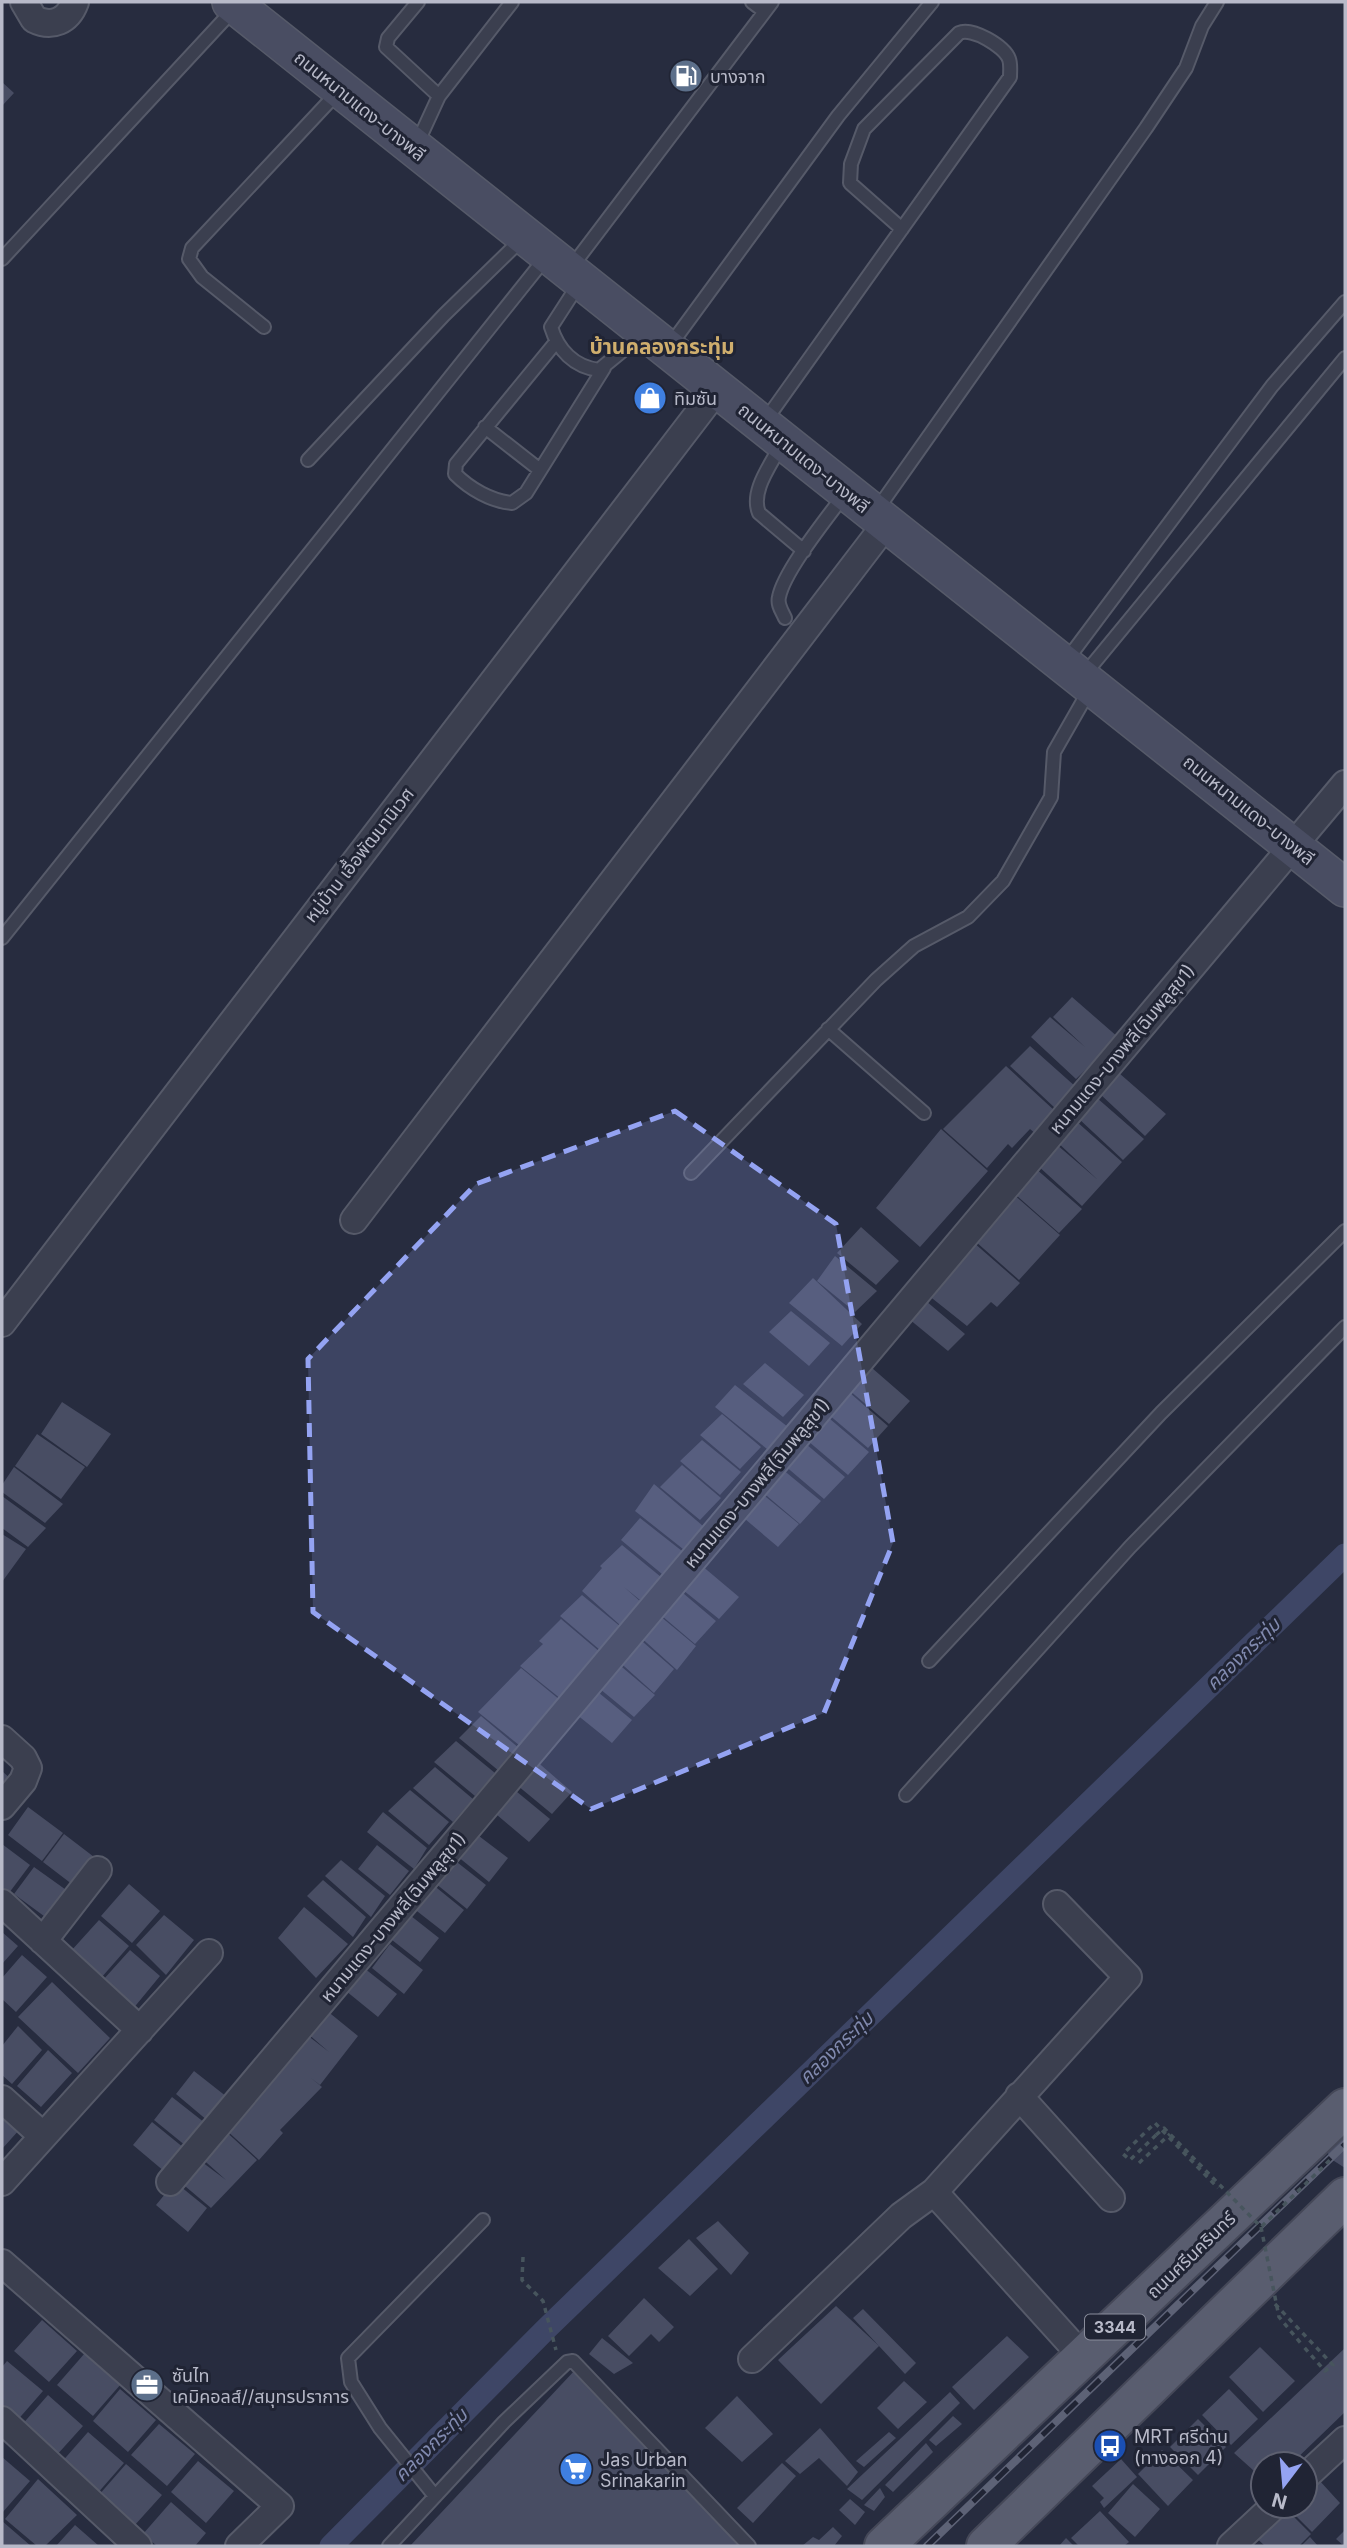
<svg xmlns="http://www.w3.org/2000/svg" width="1347" height="2548" font-family="Inter,'Noto Sans Thai',sans-serif">
	<style>
		.lines { fill: none; stroke-linecap: round; stroke-linejoin: round }
		.canal { stroke: #3e4666; stroke-width: 23 }
		.building { fill: #484d63 }
		.lane-casing { stroke: #565a69; stroke-width: 16 }
		.street-casing { stroke: #565a69; stroke-width: 30 }
		.secondary-casing { stroke: #565a69; stroke-width: 40 }
		.primary-casing { stroke: #454858; stroke-width: 42 }
		.path { stroke: #47555d; stroke-width: 3.5; stroke-dasharray: 5 5; stroke-linecap: butt }
		.lane { stroke: #3b3f4f; stroke-width: 12 }
		.street { stroke: #3b3f4f; stroke-width: 26 }
		.secondary { stroke: #494d62; stroke-width: 37 }
		.primary { stroke: #595d6f; stroke-width: 38 }
		.rail-casing { stroke: #5d6276; stroke-width: 8 }
		.rail { stroke: #202434; stroke-width: 5; stroke-dasharray: 16; stroke-linecap: butt }
		.path-bridge { stroke: #47555d; stroke-width: 3.5; stroke-dasharray: 5 5; stroke-linecap: butt }
		.marked { fill: #94a3f2; fill-opacity: 0.2; stroke: #94a3f2; stroke-width: 5; stroke-dasharray: 14 9; stroke-linejoin: round }
		.labels { text-anchor: middle; dominant-baseline: central; stroke-width: 6; stroke-linejoin: round; paint-order: stroke }
		.shield { fill: #202434; stroke: #8a8d9c; stroke-width: 2 }
		.shield-label { font-size: 16px; font-weight: bold; fill: #b8bac9 }
		.poi-label { font-size: 18px; fill: #b8bac9; stroke: #202434; text-anchor: start }
		.street-label { font-size: 18px; fill: #b8bac9; stroke: #202434 }
		.water-label { font-size: 19px; font-style: italic; fill: #818aaf; stroke: #202434 }
		.quarter-label { font-size: 21px; font-weight: bold; fill: #cfae6d; stroke: #202434 }
	</style>
	<rect width="100%" height="100%" fill="#272c3f"/>
	<g class="lines">
		<path class="canal" d="M331,2546L545,2330L1345,1555"/>
	</g>
	<path class="building" d="M2,82L14,93L2,106Z
		M1072,997L1119,1038L1076,1079L1031,1037L1050,1017L1085,1047L1053,1017Z
		M1030,1046L1076,1087L1055,1108L1010,1066Z
		M1006,1066L1055,1111L1036,1134L1030,1129L1012,1148L1008,1144L987,1168L943,1129Z
		M1119,1073L1166,1114L1145,1136L1100,1094Z
		M1097,1098L1144,1139L1123,1160L1078,1118Z
		M1076,1121L1122,1162L1082,1206L1036,1164L1056,1144L1098,1180L1056,1141Z
		M941,1129L988,1171L920,1247L876,1208Z
		M1035,1168L1082,1209L1059,1233L1015,1194Z
		M1013,1194L1060,1235L1019,1280L975,1241Z
		M861,1227L899,1261L876,1285L837,1253Z
		M973,1242L1020,1283L997,1307L991,1302L967,1326L928,1295Z
		M835,1256L877,1291L855,1312L817,1281Z
		M813,1278L862,1324L842,1346L789,1303Z
		M926,1301L965,1334L948,1351L909,1319Z
		M791,1311L830,1343L809,1366L769,1332Z
		M765,1363L804,1395L783,1417L743,1384Z
		M872,1368L910,1401L889,1424L849,1390Z
		M735,1385L788,1427L767,1449L715,1407Z
		M850,1393L888,1426L868,1448L828,1414Z
		M62,1402L111,1434L87,1467L41,1434Z
		M722,1414L761,1447L740,1469L700,1435Z
		M830,1419L869,1452L848,1475L808,1441Z
		M37,1434L85,1467L61,1499L15,1466Z
		M702,1440L741,1472L720,1495L680,1461Z
		M806,1444L845,1477L824,1499L784,1465Z
		M682,1465L721,1498L700,1520L660,1487Z
		M14,1467L63,1504L45,1523L2,1492V1485Z
		M782,1469L821,1501L800,1524L760,1490Z
		M654,1484L703,1526L683,1549L635,1511Z
		M760,1492L799,1524L778,1547L738,1513Z
		M2,1496L46,1528L28,1547L2,1528Z
		M640,1518L682,1551L662,1574L621,1540Z
		M2,1534L26,1549L2,1582Z
		M622,1545L661,1577L640,1600L624,1587L641,1602L620,1625L582,1591L602,1568L600,1566Z
		M701,1565L739,1597L719,1619L678,1586Z
		M677,1588L716,1621L695,1644L655,1610Z
		M582,1595L621,1627L600,1650L560,1616Z
		M654,1611L696,1646L677,1670L637,1634Z
		M561,1619L600,1652L561,1699L520,1666L543,1644L539,1641Z
		M636,1636L674,1669L654,1693L615,1658Z
		M616,1662L655,1695L634,1717L594,1684Z
		M521,1668L560,1700L519,1745L478,1712Z
		M593,1688L632,1720L612,1743L571,1710Z
		M481,1716L520,1749L499,1771L459,1738Z
		M456,1741L495,1773L475,1796L434,1762Z
		M534,1759L572,1792L552,1814L512,1781Z
		M435,1767L473,1799L453,1822L413,1788Z
		M2,1771L13,1781L2,1794Z
		M511,1787L550,1819L529,1842L490,1809Z
		M410,1790L449,1822L429,1845L388,1811Z
		M28,1807L63,1833L42,1861L8,1835Z
		M383,1812L427,1848L414,1869L367,1832Z
		M475,1833L508,1858L489,1882L457,1856Z
		M64,1834L98,1860L77,1888L43,1862Z
		M2,1844L30,1865L9,1893L2,1887Z
		M377,1845L409,1871L390,1895L358,1869Z
		M453,1859L486,1885L467,1909L435,1883Z
		M341,1860L385,1896L371,1917L325,1876Z
		M34,1867L69,1892L48,1919L14,1894Z
		M323,1880L366,1917L353,1937L307,1896Z
		M129,1884L160,1911L132,1943L101,1916Z
		M432,1884L464,1910L445,1933L413,1908Z
		M304,1907L348,1944L316,1978L278,1938Z
		M406,1912L439,1938L420,1962L387,1936Z
		M164,1915L194,1940L166,1975L136,1945Z
		M99,1920L129,1946L101,1978L71,1951Z
		M2,1932L18,1946L2,1964Z
		M390,1944L423,1970L404,1994L372,1968Z
		M130,1950L160,1976L132,2010L103,1980Z
		M22,1955L47,1977L16,2012L2,1999V1978Z
		M364,1968L397,1994L378,2017L346,1991Z
		M52,1982L110,2038L78,2073L18,2017Z
		M326,2010L358,2036L320,2085L311,2078L322,2087L280,2130L283,2133L259,2160L224,2128L307,2035L329,2052L307,2033Z
		M18,2026L42,2050L12,2084L2,2075V2046Z
		M48,2050L72,2073L41,2107L17,2086Z
		M194,2071L227,2097L208,2121L176,2094Z
		M1345,2086V2168L1331,2159L1310,2119Z
		M172,2097L205,2123L186,2146L154,2120Z
		M2,2111L20,2129L2,2149Z
		M152,2122L184,2148L165,2172L133,2145Z
		M222,2128L257,2160L211,2208L179,2181L198,2159L226,2180L198,2155Z
		M175,2182L207,2208L188,2232L156,2205Z
		M718,2221L749,2253L731,2275L696,2238Z
		M689,2239L718,2269L690,2296L658,2268Z
		M644,2298L674,2327L659,2342L651,2334L629,2356L608,2336Z
		M836,2306L879,2346L821,2404L778,2360Z
		M863,2309L916,2363L905,2374L853,2318Z
		M42,2320L77,2351L49,2382L14,2351Z
		M1007,2336L1029,2357L974,2410L952,2387Z
		M602,2338L633,2363L614,2374L589,2354Z
		M1260,2347L1295,2381L1263,2412L1229,2377Z
		M1345,2348V2412L1291,2464H1263V2479L1234,2453Z
		M85,2353L121,2384L93,2416L57,2385Z
		M7,2361L43,2391L15,2423L2,2411V2367Z
		M576,2369L743,2546H410Z
		M904,2381L927,2402L898,2429L877,2408Z
		M120,2389L156,2420L128,2452L93,2421Z
		M1229,2389L1258,2419L1231,2445L1202,2415Z
		M950,2392L960,2403L862,2500L847,2489Z
		M48,2395L83,2426L55,2457L20,2427Z
		M737,2396L773,2434L742,2462L705,2428Z
		M953,2416L962,2424L936,2446L929,2440Z
		M1198,2419L1226,2447L1198,2475L1170,2447Z
		M159,2424L195,2454L167,2486L131,2455Z
		M820,2428L858,2472L847,2486L819,2458L800,2474L785,2461Z
		M88,2432L124,2463L96,2495L60,2464Z
		M889,2432L896,2438L864,2467L856,2461Z
		M926,2443L933,2452L893,2492L885,2485Z
		M1162,2450L1193,2480L1168,2506L1138,2474Z
		M2,2457L30,2481L2,2513Z
		M1121,2459L1137,2477L1104,2508L1100,2502L1104,2498L1092,2486Z
		M198,2461L234,2491L206,2523L171,2492Z
		M782,2463L796,2476L753,2523L737,2508Z
		M126,2464L162,2495L134,2526L98,2496Z
		M38,2479L77,2515L45,2546H37L5,2519Z
		M1319,2480L1340,2503L1312,2532L1290,2510L1294,2506H1305V2494Z
		M1133,2484L1160,2509L1135,2537L1108,2513Z
		M880,2488L885,2497L874,2511L864,2505Z
		M850,2499L865,2512L855,2525L839,2510Z
		M171,2502L206,2533L195,2546H157L143,2534Z
		M1283,2506L1311,2534L1299,2546H1265L1251,2533Z
		M1100,2511L1129,2542L1124,2546H1079L1071,2538Z
		M2,2521L31,2546H2Z
		M75,2525L99,2546H56Z
		M833,2527L842,2536L834,2546H802L813,2537L819,2540Z
		M1345,2530V2546H1344L1336,2539Z
		M1310,2537L1318,2546H1301Z
		M1066,2538L1074,2546H1059Z"/>
	<g class="lines">
		<defs>
			<path id="lane" d="M418,2L388,38L386,47L439,96
				M752,2L764,11
				M416,146L439,96L512,2
				M2,259L234,9
				M570,269L772,2
				M580,282L551,327C558,350 574,367 599,370L644,333
				M264,327L202,277L189,259L192,248L338,92
				M556,342L456,464L455,474C470,489 491,501 512,503L526,493L604,368
				M669,347L838,116L932,2
				M765,421L1010,77C1010,71 1011,64 1009,59C1004,46 972,27 959,33L864,129L851,164L850,183L902,229
				M485,427L540,470
				M781,445C771,465 750,491 759,513L804,551
				M308,460L444,315L524,237
				M876,511L1146,128L1186,68L1202,26L1217,2
				M785,618C782,611 777,605 779,597C784,571 827,518 844,495
				M1066,661L1272,386L1345,302
				M1084,675L1345,358
				M2,938L547,256
				M828,1029L924,1113
				M691,1173L876,980L914,946L968,917L1003,881L1051,797L1054,752L1090,689
				M929,1661L1161,1413L1345,1231
				M906,1795L1130,1547L1345,1327
				M434,2495L380,2428L351,2382L348,2358L483,2220
				M389,2546L504,2422L567,2362L573,2361L749,2546"/>
			<path id="street" d="M24,2L34,19C52,28 68,21 75,2
				M354,1220L886,524
				M2,1323L718,388
				M2,1739L23,1758L28,1768L23,1781L2,1806
				M2,1903L140,2030
				M43,1941L98,1870
				M1019,2096L1111,2198
				M2,2099L43,2136
				M2,2182L209,1953
				M170,2182L1345,784
				M934,2192L1128,1977L1057,1904
				M2,2263L280,2506L239,2546
				M752,2359L901,2216L934,2192L1083,2357
				M2,2420L138,2546
				M1305,2477L1345,2440
				M1231,2546L1274,2506"/>
			<path id="secondary" d="M231,2L1345,888"/>
			<path id="primary" d="M884,2546L1345,2108
				M986,2546L1345,2197"/>
		</defs>
		<use href="#lane" class="lane-casing"/>
		<use href="#street" class="street-casing"/>
		<use href="#secondary" class="secondary-casing"/>
		<use href="#primary" class="primary-casing"/>
		<path class="path" d="M1156,2135L1130,2160L1123,2154L1155,2123L1218,2188
			M523,2257L522,2280L543,2301L556,2350
			M1275,2304L1333,2365L1325,2371L1303,2346"/>
		<use href="#lane" class="lane"/>
		<use href="#street" class="street"/>
		<use href="#secondary" class="secondary"/>
		<use href="#primary" class="primary"/>
		<defs>
			<path id="rail" d="M927,2546L1345,2144"/>
		</defs>
		<use href="#rail" class="rail-casing"/>
		<use href="#rail" class="rail"/>
		<path class="path-bridge" d="M1156,2135L1164,2128L1261,2227L1331,2159
			M1139,2163L1170,2134
			M1261,2227L1279,2317L1303,2346"/>
	</g>
	<path class="marked" d="M675,1111L836,1224L893,1543L824,1713L591,1809L313,1612L308,1359L476,1184Z"/>
	<defs>
		<symbol id="fuel-disc" viewBox="-11 -11 22 22"><circle r="9.5" fill="#5c6f8a" stroke="#202434"/><path d="M-5.5-6h7V0h2V4h1.3V-2.5L3-4.5l.8-.8L6-3V5H2.5V1h-1V6h-7ZM-4.2-4.7v3.2H.2V-4.7Z" fill="#fff"/></symbol>
		<symbol id="shop-disc" viewBox="-11 -11 22 22"><circle r="9.5" fill="#3f7fe0" stroke="#202434"/><path d="M-5-2.5h2.3a2.7 3.5 0 0 1 5.4 0H5L5.5 6h-11ZM-1.5-2.5h3a1.5 2.3 0 0 0-3 0Z" fill="#fff"/></symbol>
		<symbol id="office-disc" viewBox="-11 -11 22 22"><circle r="9.5" fill="#5c6f8a" stroke="#202434"/><path d="M-6-3h4V-5.5h4V-3h4V5H-6ZM-1-4.5V-3h2v-1.5ZM-6 0V1H6V0Z" fill="#fff"/></symbol>
		<symbol id="bus-disc" viewBox="-11 -11 22 22"><circle r="9.5" fill="#1a4fb4" stroke="#202434"/><path d="M-5-6H5V4H4V6H2V4H-2V6H-4V4H-5ZM-3.5-4V0h7V-4ZM-3.5 1.2v1.5H-2V1.2ZM2 1.2v1.5H3.5V1.2Z" fill="#fff"/></symbol>
		<symbol id="supermarket-disc" viewBox="-11 -11 22 22"><circle r="9.5" fill="#3f7fe0" stroke="#202434"/><path d="M-6-5.5h2.5l.6 2H6L4.5 2H-2.5L-4.4-4H-6ZM-1.5 3.2a1.3 1.3 0 1 0 .1 0ZM3 3.2a1.3 1.3 0 1 0 .1 0Z" fill="#fff"/></symbol>
	</defs>
	<g fill-rule="evenodd">
		<use href="#fuel-disc" x="667" y="57" width="38" height="38"/>
		<use href="#shop-disc" x="631" y="379" width="38" height="38"/>
		<use href="#office-disc" x="128" y="2366" width="38" height="38"/>
		<use href="#bus-disc" x="1091" y="2427" width="38" height="38"/>
		<use href="#supermarket-disc" x="557" y="2450" width="38" height="38"/>
	</g>
	<g class="labels">
		<rect class="shield" x="1085" y="2314.5" width="60" height="25" rx="5"/>
		<g class="shield-label">
			<text x="1115" y="2327">3344</text>
		</g>
		<g class="poi-label">
			<text x="710" y="76">บางจาก</text>
			<text x="674" y="398">ทิมซัน</text>
			<text x="172" y="2375">ซันไท<tspan x="172" dy="21">เคมิคอลส์//สมุทรปราการ</tspan></text>
			<text x="1134" y="2436">MRT ศรีด่าน<tspan x="1134" dy="21">(ทางออก 4)</tspan></text>
			<text x="600" y="2459">Jas Urban<tspan x="600" dy="21">Srinakarin</tspan></text>
		</g>
		<g class="street-label">
			<text transform="translate(360 106) rotate(39)">ถนนหนามแดง-บางพลี</text>
			<text transform="translate(804 458) rotate(39)">ถนนหนามแดง-บางพลี</text>
			<text transform="translate(1249 810) rotate(39)">ถนนหนามแดง-บางพลี</text>
			<text transform="translate(359 855) rotate(-52)">หมู่บ้าน เอื้อพัฒนานิเวศ</text>
			<text transform="translate(1122 1049) rotate(-50)">หนามแดง-บางพลี(ฉิมพลูสุข1)</text>
			<text transform="translate(757 1483) rotate(-50)">หนามแดง-บางพลี(ฉิมพลูสุข1)</text>
			<text transform="translate(393 1917) rotate(-50)">หนามแดง-บางพลี(ฉิมพลูสุข1)</text>
			<text transform="translate(1191 2255) rotate(-44)">ถนนศรีนครินทร์</text>
		</g>
		<g class="water-label">
			<text transform="translate(1243 1654) rotate(-44)">คลองกระทุ่ม</text>
			<text transform="translate(836 2048) rotate(-44)">คลองกระทุ่ม</text>
			<text transform="translate(431 2445) rotate(-45)">คลองกระทุ่ม</text>
		</g>
		<g class="quarter-label">
			<text x="662" y="346">บ้านคลองกระทุ่ม</text>
		</g>
	</g>
	<rect width="1347" height="2548" fill="none" stroke="#b8bac9" stroke-width="7"/>
	<g transform="translate(1284 2485) rotate(196)"><circle r="33" fill="#202434" stroke="#5d6070" stroke-width="2"/>
	<path d="M0-5L12 26L0 18L-12 26Z" fill="#94a3f2"/>
	<text y="-10" font-size="19" font-weight="bold" text-anchor="middle" fill="#b8bac9">N</text>
	</g>
</svg>
